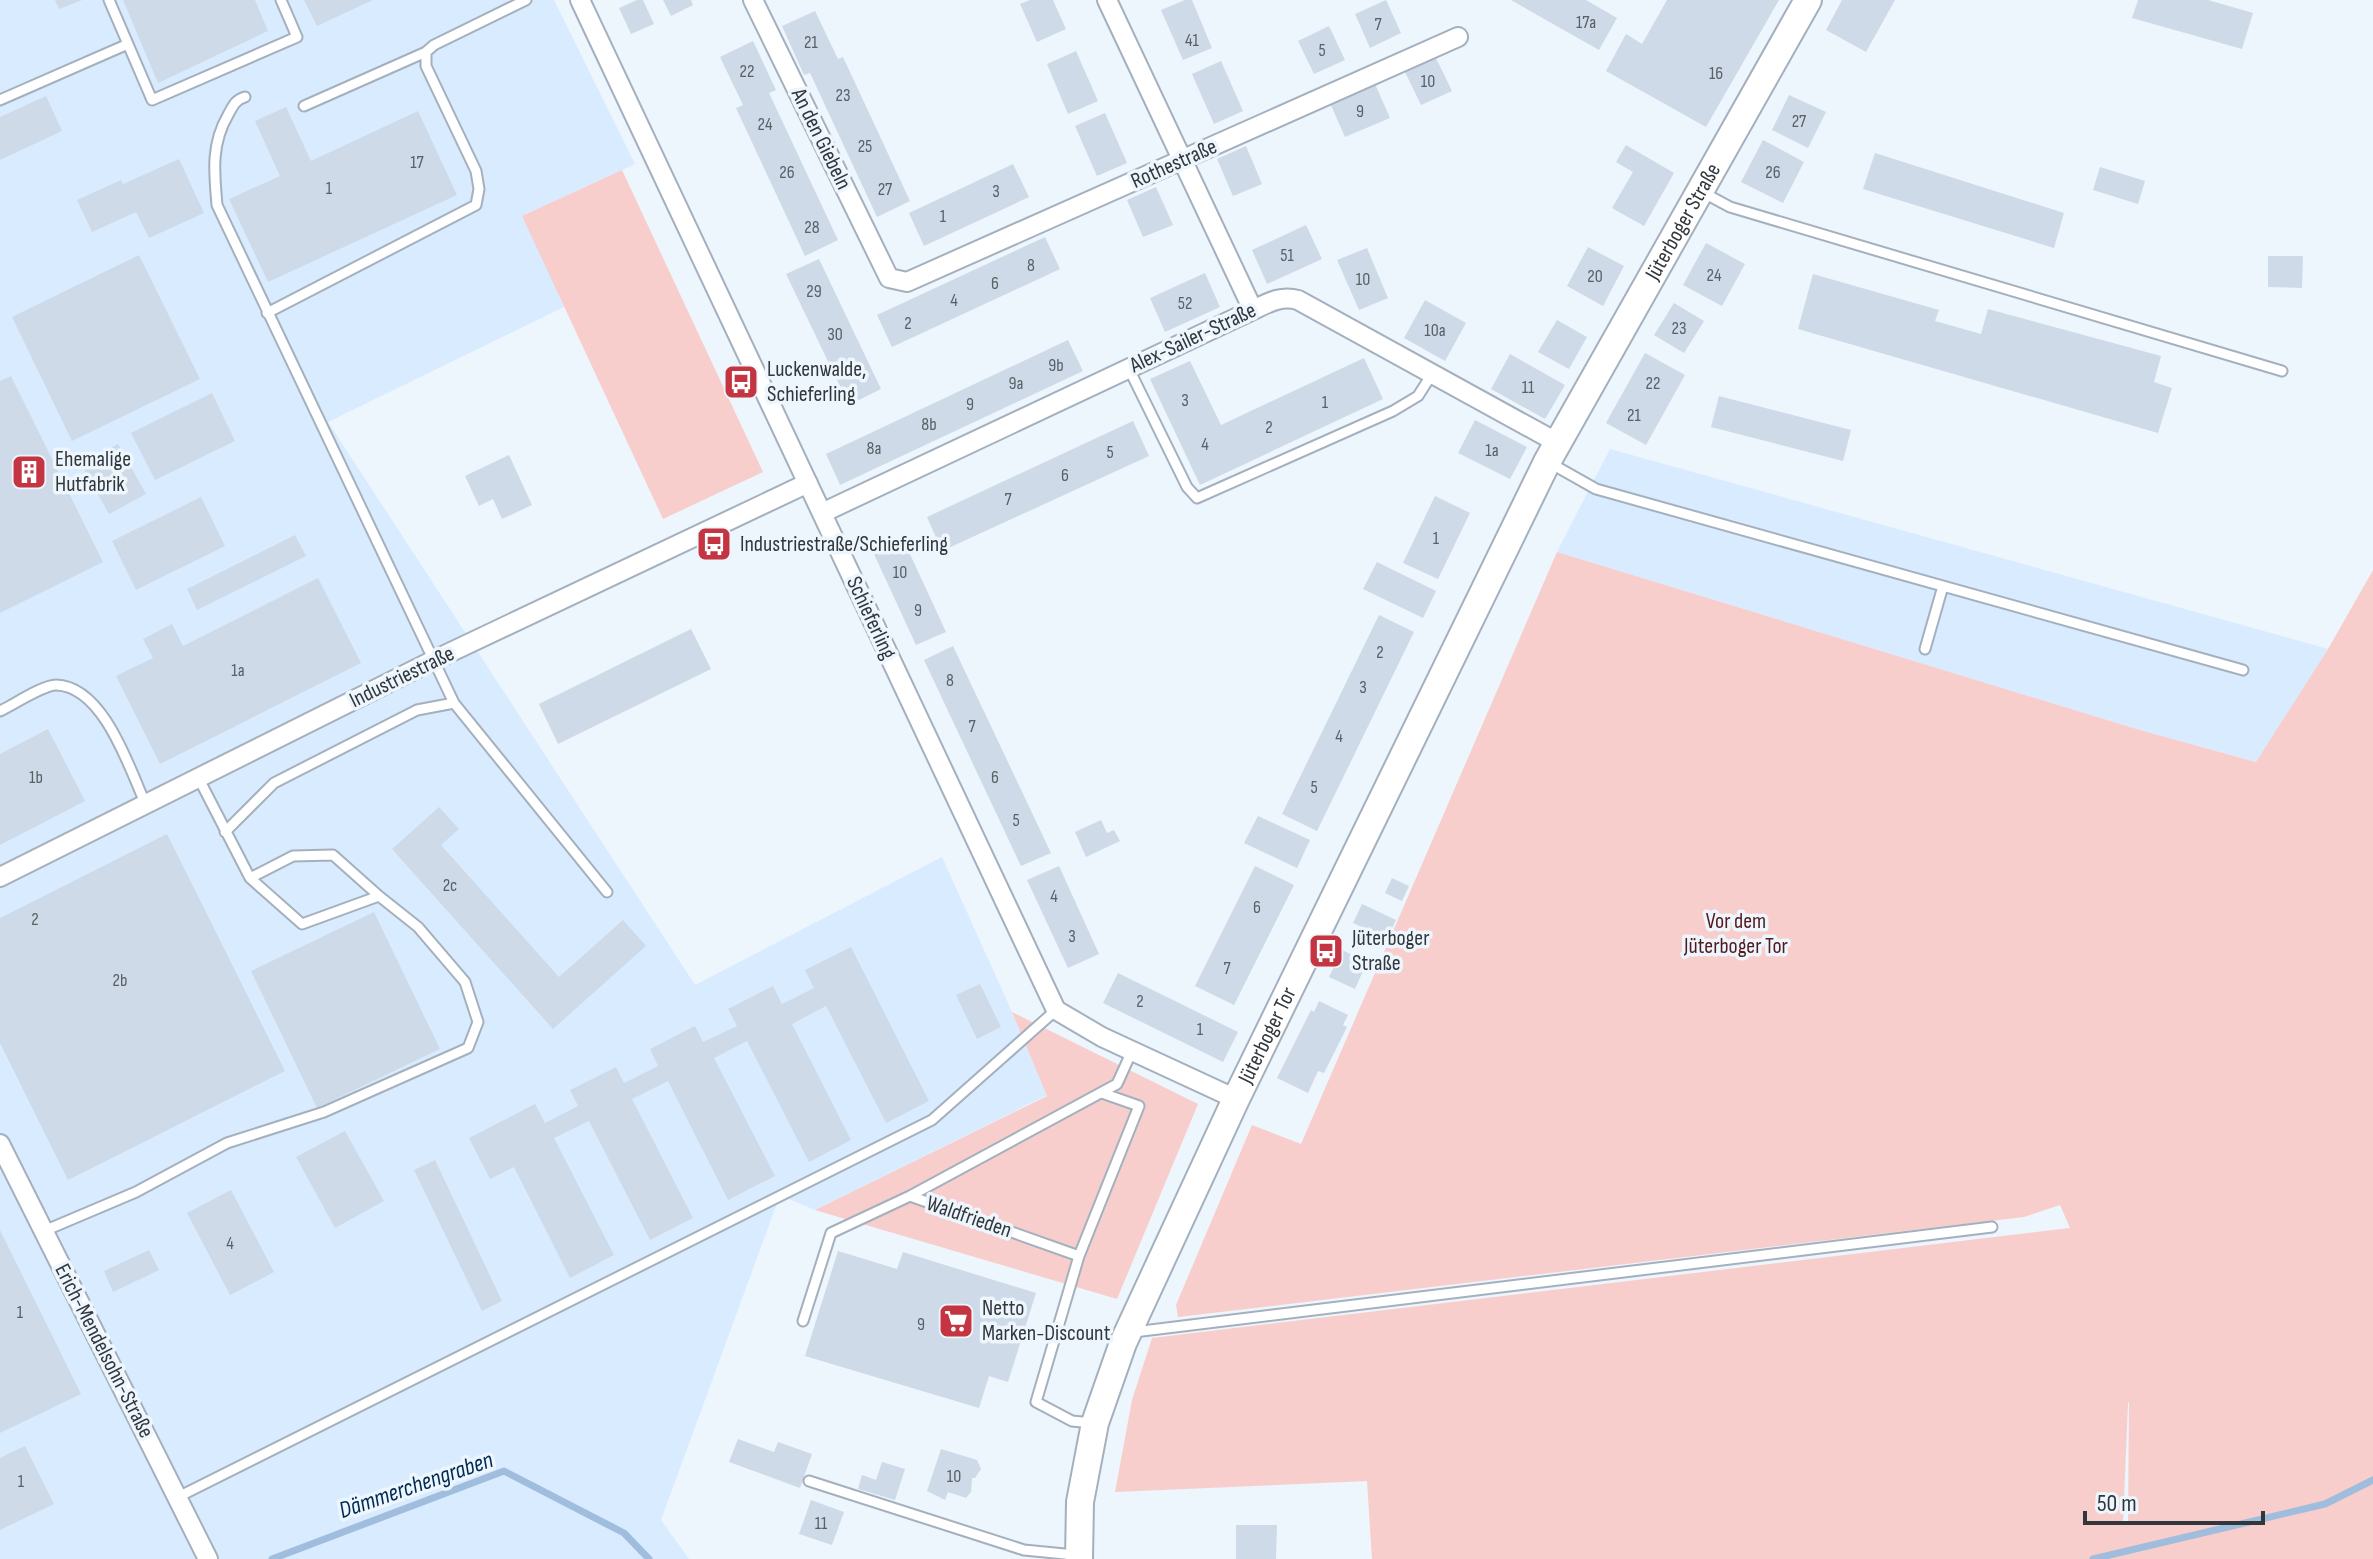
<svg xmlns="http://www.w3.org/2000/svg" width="2373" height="1559" font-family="'Sofia Sans Condensed',sans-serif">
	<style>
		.built { fill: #d9ebff }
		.green { fill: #f8cecc; fill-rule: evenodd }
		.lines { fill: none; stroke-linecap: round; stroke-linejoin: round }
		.stream { stroke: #a0bdde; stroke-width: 7 }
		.building { fill: #cedae8 }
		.service-casing { stroke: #a4b0bd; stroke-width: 13 }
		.minor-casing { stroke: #a4b0bd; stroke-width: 22 }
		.secondary-casing { stroke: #a4b0bd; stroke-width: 30 }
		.service { stroke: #fff; stroke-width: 9 }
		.minor { stroke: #fff; stroke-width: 18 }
		.secondary { stroke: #fff; stroke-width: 26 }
		.labels { text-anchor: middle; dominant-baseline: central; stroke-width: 7; stroke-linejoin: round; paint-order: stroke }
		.number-label { font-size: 18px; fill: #596067 }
		.street-label { font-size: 22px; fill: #32373c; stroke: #edf5fd }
		.poi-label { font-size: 22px; fill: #32373c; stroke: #edf5fd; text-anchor: start }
		.park-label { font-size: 22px; fill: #54191c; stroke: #edf5fd }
		.water-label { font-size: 24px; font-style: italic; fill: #002952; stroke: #edf5fd }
	</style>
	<rect width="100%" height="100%" fill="#edf5fd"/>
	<path class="built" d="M0,0H554L635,164L522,216L527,219L564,307L328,422L695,985L942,857L1012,1012L1047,1095L815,1210L780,1195L661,1520L689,1559H0Z
		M1610,449L2328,649L2257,762L2140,730L1557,552Z"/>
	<path class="green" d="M622,170L763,472L663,519L522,216Z
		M1557,552L2140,730L2256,762L2328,649L2373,570V1559H1372L1367,1481L1115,1492L1132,1400L1152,1338L2070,1228L2060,1205L2024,1217L1178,1317L1176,1305L1252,1125L1301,1144ZM2129,1402L2128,1522L2123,1524L2128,1403Z
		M1012,1012L1198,1104L1117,1299L815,1210L1047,1096Z"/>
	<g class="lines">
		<path class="stream" d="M272,1559L504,1471L624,1533L649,1559
			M2093,1559L2325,1504L2373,1480"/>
	</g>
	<path class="building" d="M55,0H82L59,9Z
		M123,0H255L268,31L158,83Z
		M304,0H373L317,26Z
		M637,0H643L654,24L631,34L619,8Z
		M663,0H691L693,5L671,16Z
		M1030,0H1053L1066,29L1037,42L1020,4Z
		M1185,0H1192L1212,48L1183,60L1161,10Z
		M1386,0L1401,33L1370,48L1355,14Z
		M1511,0H1586L1617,18L1599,50Z
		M1667,0H1779L1706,127L1606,71L1626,34L1642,44Z
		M1842,0H1895L1866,52L1826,30Z
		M2138,0H2208L2253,13L2242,49L2132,18Z
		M815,11L838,59L843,57L910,201L877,217L810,73L804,75L782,26Z
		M1329,26L1345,60L1314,74L1298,41Z
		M753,41L776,90L769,93L838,240L805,256L736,108L743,105L720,57Z
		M1076,51L1098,101L1068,114L1047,64Z
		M1436,58L1452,91L1421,105L1405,72Z
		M1221,61L1243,111L1214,124L1192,74Z
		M1375,84L1390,118L1345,137L1330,103Z
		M1789,95L1826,112L1808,148L1772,130Z
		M46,96L62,131L0,160V117Z
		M286,107L311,161L418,111L457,195L268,282L229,199L280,176L255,121Z
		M1105,113L1127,163L1097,176L1075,126Z
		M1763,140L1804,162L1783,203L1741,182Z
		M1626,145L1674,173L1644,226L1612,208L1633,172L1616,162Z
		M1246,146L1262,184L1233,196L1217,159Z
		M1875,153L2064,213L2054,248L1863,189Z
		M179,159L204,213L149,238L136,212L92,232L77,200L121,180L123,184Z
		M1013,164L1029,197L924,246L909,213Z
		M2100,167L2145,181L2138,204L2093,190Z
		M1156,187L1173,225L1143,237L1127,200Z
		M1306,225L1322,259L1267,284L1252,250Z
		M1045,237L1060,269L892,347L877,315Z
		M1706,243L1745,264L1722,306L1683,285Z
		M1588,247L1624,266L1603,306L1567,286Z
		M1367,248L1388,298L1359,310L1337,260Z
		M139,255L200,379L72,441L12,317Z
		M2268,256H2303L2302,288L2268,287Z
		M819,259L881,389L849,405L786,274Z
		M1205,273L1220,307L1165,332L1150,298Z
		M1813,274L1939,310L1935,321L1981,334L1988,309L2161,356L2154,382L2172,388L2158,433L1798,329Z
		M1425,300L1466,323L1445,361L1404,338Z
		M1674,303L1704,321L1684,353L1654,335Z
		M1557,320L1587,337L1569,369L1538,352Z
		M1068,340L1083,371L840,485L826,454Z
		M1645,353L1685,375L1646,445L1606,423Z
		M1510,354L1565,385L1545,419L1491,389Z
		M1364,358L1383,399L1200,485L1150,379L1190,361L1221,425Z
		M11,376L103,562L0,613V381Z
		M212,393L235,441L155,480L131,433Z
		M1719,396L1851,430L1843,461L1711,427Z
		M1475,420L1527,447L1510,479L1458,453Z
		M1133,421L1149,456L942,551L927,517Z
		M118,444L146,494L109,514L81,464Z
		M509,455L532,505L502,519L493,499L479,506L465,476Z
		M1435,496L1470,513L1438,579L1403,563Z
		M201,497L225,546L136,590L112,541Z
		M295,535L306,556L197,610L187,589Z
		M903,539L946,632L916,645L873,552Z
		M1377,562L1436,591L1423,618L1363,589Z
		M318,578L361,663L160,764L116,676L153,658L143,639L172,624L183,646Z
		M1379,615L1414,632L1317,831L1282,814Z
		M691,629L711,669L558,744L539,704Z
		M953,646L1051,853L1021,866L924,660Z
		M48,729L85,801L0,845V754Z
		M439,807L459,829L441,845L559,977L623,920L646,946L553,1029L392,849Z
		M1258,816L1310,840L1297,868L1244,843Z
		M1101,820L1107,833L1114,830L1120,841L1086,857L1075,832Z
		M167,834L285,1071L68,1180L0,1043V918Z
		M1059,866L1099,954L1068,968L1027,880Z
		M1255,866L1294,885L1234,1005L1195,986Z
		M1392,878L1409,886L1402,901L1385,893Z
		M1362,904L1396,920L1387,939L1353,923Z
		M374,912L440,1049L317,1108L251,971Z
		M851,947L929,1101L886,1123L826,1006L792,1024L851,1140L809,1162L747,1041L714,1058L775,1176L728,1200L668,1081L632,1099L693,1218L650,1240L589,1121L554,1138L614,1255L570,1278L514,1167L490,1179L469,1138L535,1104L545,1123L578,1106L570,1090L616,1067L624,1083L658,1066L650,1049L695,1026L703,1042L737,1026L728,1009L773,986L782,1004L814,988L805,970Z
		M1342,950L1367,962L1355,989L1329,977Z
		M1118,973L1238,1032L1223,1062L1103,1003Z
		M980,984L1001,1027L977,1039L956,995Z
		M1319,1001L1348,1015L1343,1025L1347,1027L1324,1073L1318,1071L1308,1093L1277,1078L1311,1010L1314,1012Z
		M345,1131L384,1201L335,1228L296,1157Z
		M435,1160L502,1301L482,1311L414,1170Z
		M231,1190L274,1272L230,1295L187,1213Z
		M0,1230L81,1394L0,1433Z
		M149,1250L159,1270L113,1292L104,1271Z
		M838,1251L897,1269L903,1252L1036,1293L1008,1382L989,1376L979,1408L805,1356Z
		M738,1439L774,1452L778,1442L812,1454L800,1488L729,1462Z
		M25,1446L54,1504L0,1530V1458Z
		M941,1449L977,1460L981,1469L975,1478H972L971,1492L966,1498L948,1492L945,1500L927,1491Z
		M882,1462L905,1469L895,1500L858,1489L862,1475L876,1480Z
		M811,1500L844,1512L832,1545L799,1534Z
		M1236,1525H1277L1276,1559H1236Z"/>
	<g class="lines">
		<defs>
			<path id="service" d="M109,0L152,100L297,37L281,0
				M0,100L128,44
				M304,106L426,52
				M1704,193L1730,207L2282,371
				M267,313L476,205L479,189L476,171L426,66V52L434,45L526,0
				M1129,369L1187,487L1197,498L1393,411L1418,396L1432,374
				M1550,463L1596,489L2243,670
				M1925,649L1943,586
				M454,703L607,892
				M0,711C13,705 43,685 56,685C104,686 130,770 146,805
				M225,832L274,783L417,710L454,703L217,205C214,172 211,144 228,115C233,106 235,100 245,97
				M250,878L293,856L333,855L379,896
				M44,1231L136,1192L227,1143L324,1112L468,1048L478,1022L465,982L418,927L379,896L302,924L250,878L199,779
				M1079,1256L1139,1106L1102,1093
				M803,1321L831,1233L910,1196
				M1134,1332L1992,1227
				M1092,1423L1072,1421L1036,1402L1079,1256L910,1196L1117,1084L1132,1051
				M809,1481L1024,1550L1075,1555
				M178,1497L932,1120L1056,1010"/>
			<path id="minor" d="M580,0L1056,1010L1102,1037L1236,1099
				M753,0L889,278L907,282L1458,37
				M1107,0L1253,310
				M822,513L1253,310C1268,303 1281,295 1298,300L1558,443
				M0,877L432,661L808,483
				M0,1144L208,1559"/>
			<g id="secondary">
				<path id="s1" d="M1079,1559L1080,1502L1095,1423L1123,1343L1236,1099L1547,462L1808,0"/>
			</g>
		</defs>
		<use href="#service" class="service-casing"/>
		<use href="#minor" class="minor-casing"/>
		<use href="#secondary" class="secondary-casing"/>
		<use href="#service" class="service"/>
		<use href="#minor" class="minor"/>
		<use href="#secondary" class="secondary"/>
	</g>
	<defs>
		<symbol id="bus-square" viewBox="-11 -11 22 22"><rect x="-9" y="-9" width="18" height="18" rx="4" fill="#c43441" stroke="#edf5fd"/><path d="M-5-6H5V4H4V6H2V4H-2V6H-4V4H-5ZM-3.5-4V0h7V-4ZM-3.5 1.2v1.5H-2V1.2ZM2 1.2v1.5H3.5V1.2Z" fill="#fff"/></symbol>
		<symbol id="building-square" viewBox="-11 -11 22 22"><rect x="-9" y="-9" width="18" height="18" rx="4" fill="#c43441" stroke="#edf5fd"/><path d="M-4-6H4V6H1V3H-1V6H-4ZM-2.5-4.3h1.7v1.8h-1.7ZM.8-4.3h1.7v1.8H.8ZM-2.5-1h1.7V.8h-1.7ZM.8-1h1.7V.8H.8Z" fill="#fff"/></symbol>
		<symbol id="supermarket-square" viewBox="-11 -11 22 22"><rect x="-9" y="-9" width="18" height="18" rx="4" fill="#c43441" stroke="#edf5fd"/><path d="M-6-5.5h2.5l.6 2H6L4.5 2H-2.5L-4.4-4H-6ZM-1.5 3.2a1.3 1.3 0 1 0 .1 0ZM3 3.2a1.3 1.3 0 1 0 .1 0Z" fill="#fff"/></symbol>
	</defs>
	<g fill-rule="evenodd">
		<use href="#bus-square" x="721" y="362" width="40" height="40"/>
		<use href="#building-square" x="9" y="452" width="40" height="40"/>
		<use href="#bus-square" x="694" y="524" width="40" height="40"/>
		<use href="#bus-square" x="1306" y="931" width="40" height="40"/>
		<use href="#supermarket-square" x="936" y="1301" width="40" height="40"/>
	</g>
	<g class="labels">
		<g class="number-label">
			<text x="1586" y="22">17a</text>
			<text x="1378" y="24">7</text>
			<text x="1192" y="40">41</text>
			<text x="811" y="42">21</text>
			<text x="1322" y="50">5</text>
			<text x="747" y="71">22</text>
			<text x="1716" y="73">16</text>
			<text x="1428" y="81">10</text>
			<text x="843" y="95">23</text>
			<text x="1360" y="111">9</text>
			<text x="1799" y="121">27</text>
			<text x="765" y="124">24</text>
			<text x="865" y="146">25</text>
			<text x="417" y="162">17</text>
			<text x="787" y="172">26</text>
			<text x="1773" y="172">26</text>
			<text x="329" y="188">1</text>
			<text x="885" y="189">27</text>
			<text x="996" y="191">3</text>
			<text x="943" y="216">1</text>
			<text x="812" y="227">28</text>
			<text x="1287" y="255">51</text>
			<text x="1031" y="265">8</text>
			<text x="1714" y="275">24</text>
			<text x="1595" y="276">20</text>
			<text x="1363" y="279">10</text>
			<text x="995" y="283">6</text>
			<text x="814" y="291">29</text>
			<text x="954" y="300">4</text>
			<text x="1185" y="303">52</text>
			<text x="908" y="323">2</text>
			<text x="1679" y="328">23</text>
			<text x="1435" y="330">10a</text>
			<text x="835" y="334">30</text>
			<text x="1056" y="365">9b</text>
			<text x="1016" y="383">9a</text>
			<text x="1653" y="383">22</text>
			<text x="1528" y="387">11</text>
			<text x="1185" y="400">3</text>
			<text x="1325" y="402">1</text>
			<text x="970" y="404">9</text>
			<text x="1634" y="415">21</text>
			<text x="929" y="424">8b</text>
			<text x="1269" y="427">2</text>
			<text x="1205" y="444">4</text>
			<text x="874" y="448">8a</text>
			<text x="1492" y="450">1a</text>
			<text x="1110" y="452">5</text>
			<text x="1065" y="475">6</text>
			<text x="1008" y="499">7</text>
			<text x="1436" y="538">1</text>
			<text x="900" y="572">10</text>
			<text x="918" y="610">9</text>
			<text x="1380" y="652">2</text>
			<text x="238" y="670">1a</text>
			<text x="950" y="680">8</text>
			<text x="1363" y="687">3</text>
			<text x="972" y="726">7</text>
			<text x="1339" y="736">4</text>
			<text x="36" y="777">1b</text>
			<text x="995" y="777">6</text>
			<text x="1314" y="787">5</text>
			<text x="1016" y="820">5</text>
			<text x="450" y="885">2c</text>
			<text x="1054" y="896">4</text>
			<text x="1257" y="907">6</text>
			<text x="35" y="919">2</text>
			<text x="1072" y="936">3</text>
			<text x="1227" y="968">7</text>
			<text x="120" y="980">2b</text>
			<text x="1140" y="1001">2</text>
			<text x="1200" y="1029">1</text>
			<text x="230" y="1243">4</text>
			<text x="20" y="1312">1</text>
			<text x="921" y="1324">9</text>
			<text x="954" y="1476">10</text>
			<text x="21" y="1481">1</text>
			<text x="821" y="1523">11</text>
		</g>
		<g class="street-label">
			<text transform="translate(821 139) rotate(64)">An den Giebeln</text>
			<text transform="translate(1174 164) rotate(-24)">Rothestraße</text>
			<text stroke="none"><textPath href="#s1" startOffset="1476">Jüterboger Straße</textPath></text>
			<text transform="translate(1193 338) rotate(-25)">Alex-Sailer-Straße</text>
			<text transform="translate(871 618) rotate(65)">Schieferling</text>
			<text transform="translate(402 677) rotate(-26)">Industriestraße</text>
			<text stroke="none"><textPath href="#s1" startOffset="562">Jüterboger Tor</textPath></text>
			<text transform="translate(969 1217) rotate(19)">Waldfrieden</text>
			<text transform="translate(104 1351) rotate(63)">Erich-Mendelsohn-Straße</text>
		</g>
		<g class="poi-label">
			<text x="767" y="369">Luckenwalde,<tspan x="767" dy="25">Schieferling</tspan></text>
			<text x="55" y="459">Ehemalige<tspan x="55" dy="25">Hutfabrik</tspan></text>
			<text x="740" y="544">Industriestraße/Schieferling</text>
			<text x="1352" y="938">Jüterboger<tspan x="1352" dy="25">Straße</tspan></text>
			<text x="982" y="1308">Netto<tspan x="982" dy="25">Marken-Discount</tspan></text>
		</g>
		<g class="park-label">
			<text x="1736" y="921">Vor dem<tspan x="1736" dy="25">Jüterboger Tor</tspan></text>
		</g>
		<g class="water-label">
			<text transform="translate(416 1485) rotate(-19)">Dämmerchengraben</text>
		</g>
	</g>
	<path d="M2085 1511v12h178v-12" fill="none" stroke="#32373c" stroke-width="4"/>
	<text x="2097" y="1511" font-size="24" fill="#32373c" stroke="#edf5fd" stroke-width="6" paint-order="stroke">50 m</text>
</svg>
